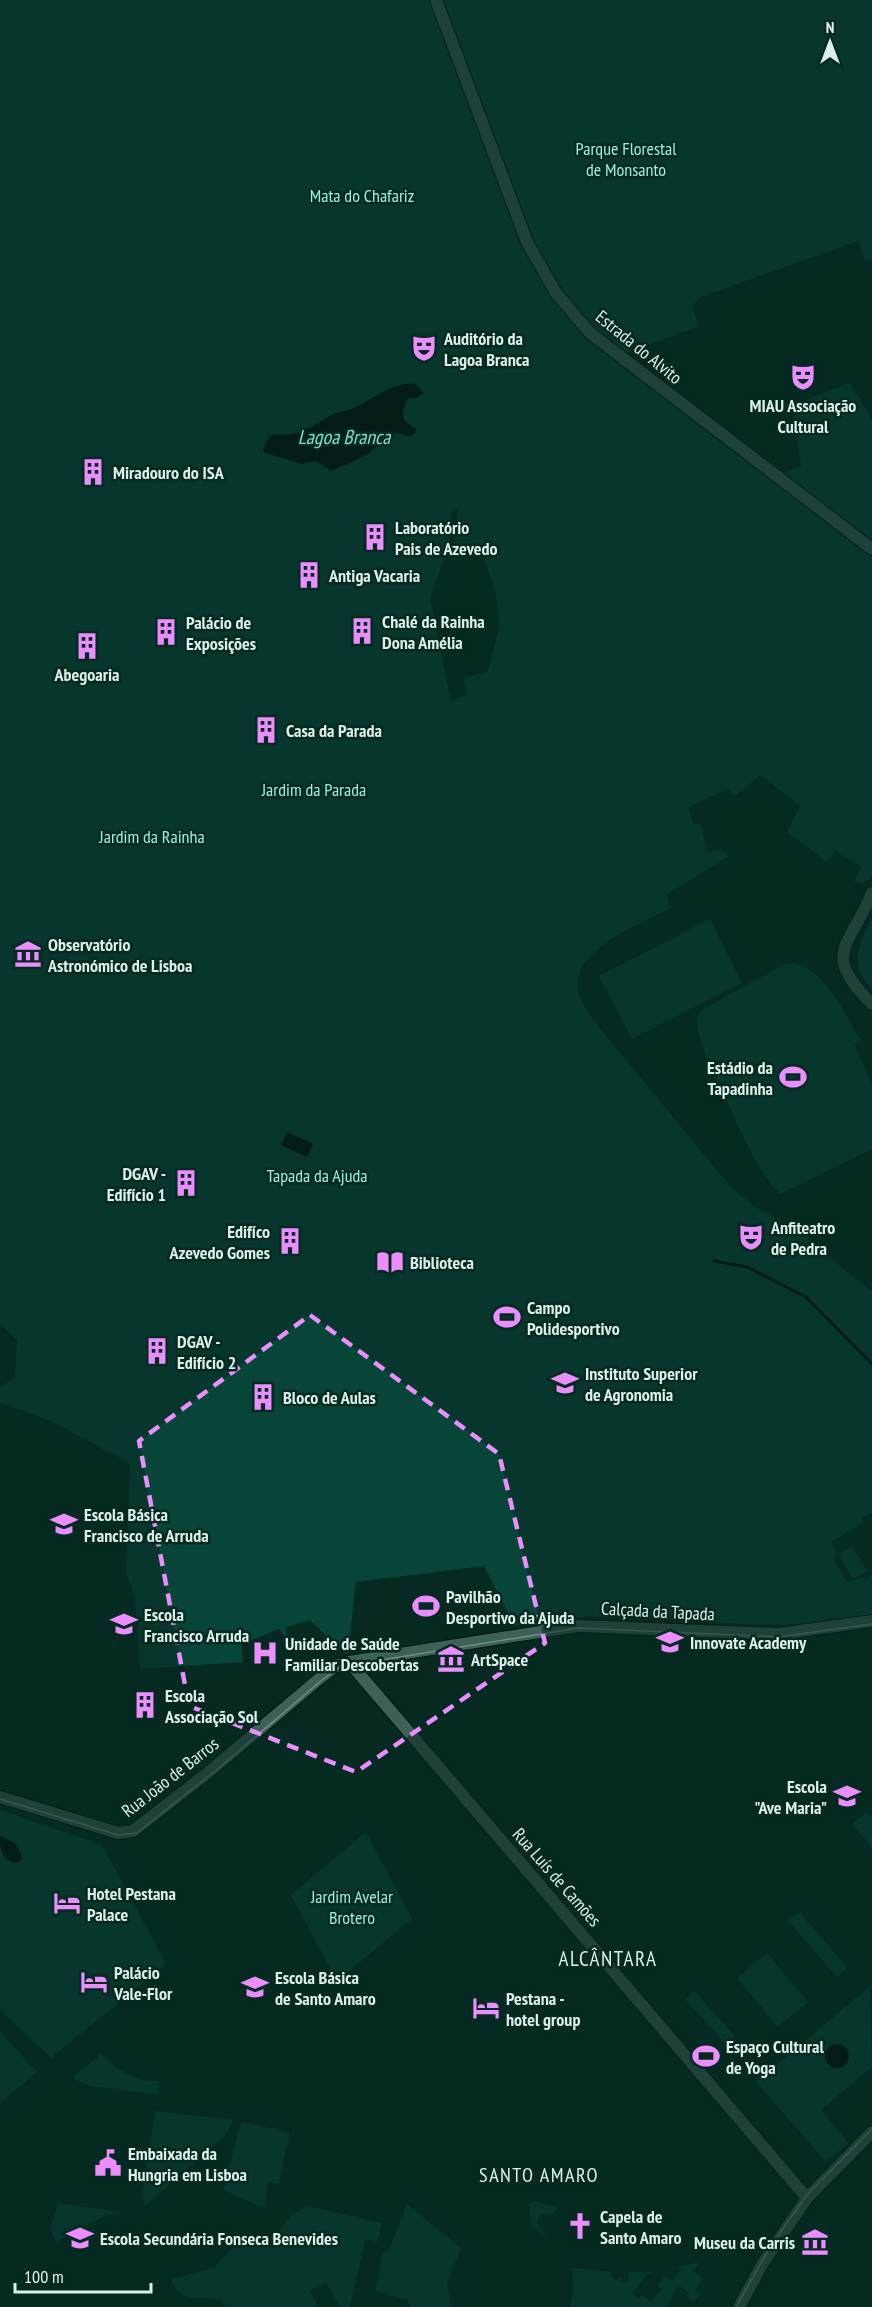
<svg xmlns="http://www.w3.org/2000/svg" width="872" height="2307" font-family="'PT Sans Narrow',sans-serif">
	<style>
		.green { fill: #074539; fill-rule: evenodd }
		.water { fill: #010d09 }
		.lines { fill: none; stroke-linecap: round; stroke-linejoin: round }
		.stream { stroke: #010d09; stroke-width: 3 }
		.secondary-casing { stroke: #00110c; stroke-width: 14 }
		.secondary { stroke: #3d6057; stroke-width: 12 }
		.tram { stroke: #738e87; stroke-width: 1.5 }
		.marked { fill: none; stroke: #ea8dfd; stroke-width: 4.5; stroke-dasharray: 12 8; stroke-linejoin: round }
		.labels { text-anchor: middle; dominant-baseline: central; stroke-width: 5; stroke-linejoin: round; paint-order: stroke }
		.park-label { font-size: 18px; fill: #98f1da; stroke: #062a22 }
		.poi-label { font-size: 18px; font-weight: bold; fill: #dcefe9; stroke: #062a22; text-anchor: start }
		.street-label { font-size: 18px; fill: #dcefe9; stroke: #062a22 }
		.water-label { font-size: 20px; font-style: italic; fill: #83ddc6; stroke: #062a22 }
		.neighbourhood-label { font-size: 20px; letter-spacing: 1.5px; fill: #dcefe9; stroke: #062a22 }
		.quarter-label { font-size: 21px; letter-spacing: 1.5px; fill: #dcefe9; stroke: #062a22 }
	</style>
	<rect width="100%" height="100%" fill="#062a22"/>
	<path class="green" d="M0,0H872V259L866,262L858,241L701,297L692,306L699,326L619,356L772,477L801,466L793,405L850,383L872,419V874L870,879L862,884L854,881L862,867L836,851L827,862L787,832L800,806L761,775L735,796L727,789L689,807L693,824H701L707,852L721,849L729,856L666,895L671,908C641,924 566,951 579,995C582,1004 589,1013 593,1020L729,1185L754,1206L799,1232L872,1292V1513L862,1518L864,1522L831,1542L838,1554L852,1546L867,1571L853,1579L838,1554L833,1558L847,1582L864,1577L866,1581L872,1574V1615C760,1642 646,1603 534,1622L532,1617L521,1619L522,1624L515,1626L484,1566L356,1582L348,1654H345L310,1620L286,1627L287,1638L278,1629L242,1644L243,1662L140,1669L135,1597L126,1573L130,1464L55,1423L0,1402V1386L15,1378L17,1340L0,1324ZM458,507L452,560L464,555L463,551L480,545L496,595L499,628L488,671L464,678L467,694L451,701L430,598L449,546L452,511Z
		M872,918V988C848,967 859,943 872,918Z
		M710,919L742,983L632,1039L599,976Z
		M795,963C829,974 843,1012 861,1041L854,1044L872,1083V1149L780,1194C751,1163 736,1120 719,1083C709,1062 697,1041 697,1017L705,1008L785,964Z
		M0,1810L102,1845L165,1962L164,1966L51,2058L0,2010Z
		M867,1812L872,1818V1847L852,1824Z
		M366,1832L412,1919L337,1981L291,1895Z
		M799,1912L848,1968L837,1977L788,1921Z
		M767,1953L808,2002L778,2027L737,1978Z
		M870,1986L872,2067L821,2110L849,2144L825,2161L756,2082Z
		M694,1991L735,2036L726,2044L685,1999Z
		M0,2032L37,2072L0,2103Z
		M101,2054C118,2070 135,2082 159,2081L158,2095L91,2086L75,2080L74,2076Z
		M155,2111L233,2120L224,2137L145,2206L142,2198Z
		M241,2122L290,2132L279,2183H267L265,2209L223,2190Z
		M534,2201L557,2207L554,2214L540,2215L537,2222L547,2238L532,2225L529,2204Z
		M58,2203L121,2212L122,2213L104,2216L56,2242L50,2229Z
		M407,2204L461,2248L447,2283L451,2307H410L407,2300L376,2291L383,2251L388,2252Z
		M307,2206L382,2223L377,2242L365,2240L350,2307H340L326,2282L310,2291L319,2307H225L220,2299C197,2297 179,2304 171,2279L213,2268L233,2248L269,2244L290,2216Z
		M700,2262L693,2271L703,2278L695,2289L700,2294L694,2302L686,2296L689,2293L678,2285L667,2307H570L574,2289L572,2268L612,2272L611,2275L616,2281L620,2278L623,2282L628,2280L629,2272H654L646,2275L633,2293L637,2299L642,2295L651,2302L661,2289L657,2286L665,2276L672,2281L681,2270L676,2267Z"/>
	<path class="water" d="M415,384L424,393L416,398H408L403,410L404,420L416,429L415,433L409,437L399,433L389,434L367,455L331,471L316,461L302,464L265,453L263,450L266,441L274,434C298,437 309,429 329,416C335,412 344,412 351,409C373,400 391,382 415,384Z
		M287,1132L313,1144L307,1157L281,1145Z
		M0,1836L16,1844L22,1856L20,1862L15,1863C1,1858 0,1849 0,1836Z
		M825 2056a12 12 0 1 1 24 0a12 12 0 1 1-24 0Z"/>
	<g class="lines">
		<path class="stream" d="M714,1261L747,1267L806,1297L872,1364"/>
		<defs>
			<path id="secondary" d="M436,0L527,242L556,293L590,333L872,549
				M872,893C850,947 820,953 872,1004
				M349,1662L807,2198
				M0,1797L118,1833L133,1831L210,1771L320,1678L337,1665L349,1662L578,1626L778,1634L872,1621
				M739,2307L763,2263L807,2198L872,2132"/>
		</defs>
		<use href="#secondary" class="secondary-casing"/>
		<use href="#secondary" class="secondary"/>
		<path class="tram" d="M0,1799L118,1835L137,1833L220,1767L322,1680L340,1667L351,1665L578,1628L778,1637L872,1624
			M736,2307L770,2247L806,2196L872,2129"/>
	</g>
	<path d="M0 0H872V2307H0ZM310,1315L499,1454L545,1643L356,1772L189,1706L139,1441Z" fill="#062a22" fill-opacity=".55" fill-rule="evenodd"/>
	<path class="marked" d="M310,1315L499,1454L545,1643L356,1772L189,1706L139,1441Z"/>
	<defs>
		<symbol id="theatre-bare" viewBox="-9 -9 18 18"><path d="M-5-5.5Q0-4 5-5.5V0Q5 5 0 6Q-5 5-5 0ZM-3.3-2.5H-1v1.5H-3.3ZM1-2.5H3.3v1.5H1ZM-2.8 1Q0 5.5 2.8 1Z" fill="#ea8dfd" stroke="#062a22" stroke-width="2.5" paint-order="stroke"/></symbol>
		<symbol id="building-bare" viewBox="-9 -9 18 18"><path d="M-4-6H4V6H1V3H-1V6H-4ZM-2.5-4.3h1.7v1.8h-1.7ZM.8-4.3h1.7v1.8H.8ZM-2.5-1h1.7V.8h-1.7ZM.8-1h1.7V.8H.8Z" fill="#ea8dfd" stroke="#062a22" stroke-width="2.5" paint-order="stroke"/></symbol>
		<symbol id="museum-bare" viewBox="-9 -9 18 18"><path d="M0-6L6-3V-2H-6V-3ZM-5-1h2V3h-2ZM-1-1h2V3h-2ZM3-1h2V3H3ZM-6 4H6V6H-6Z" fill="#ea8dfd" stroke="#062a22" stroke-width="2.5" paint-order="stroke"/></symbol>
		<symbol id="stadium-bare" viewBox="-9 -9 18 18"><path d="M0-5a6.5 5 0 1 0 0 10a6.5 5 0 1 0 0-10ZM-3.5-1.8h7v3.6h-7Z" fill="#ea8dfd" stroke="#062a22" stroke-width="2.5" paint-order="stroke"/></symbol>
		<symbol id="library-bare" viewBox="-9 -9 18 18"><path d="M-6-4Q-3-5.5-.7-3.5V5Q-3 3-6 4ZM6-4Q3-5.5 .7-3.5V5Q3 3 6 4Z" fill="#ea8dfd" stroke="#062a22" stroke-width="2.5" paint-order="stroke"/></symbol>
		<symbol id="university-bare" viewBox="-9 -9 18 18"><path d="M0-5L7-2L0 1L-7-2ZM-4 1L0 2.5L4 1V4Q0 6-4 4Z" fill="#ea8dfd" stroke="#062a22" stroke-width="2.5" paint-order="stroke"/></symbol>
		<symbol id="school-bare" viewBox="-9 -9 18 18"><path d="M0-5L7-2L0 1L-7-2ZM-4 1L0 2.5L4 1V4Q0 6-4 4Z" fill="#ea8dfd" stroke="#062a22" stroke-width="2.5" paint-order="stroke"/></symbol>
		<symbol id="hospital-bare" viewBox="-9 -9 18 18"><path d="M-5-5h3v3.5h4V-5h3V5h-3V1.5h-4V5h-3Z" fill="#ea8dfd" stroke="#062a22" stroke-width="2.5" paint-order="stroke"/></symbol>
		<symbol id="hotel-bare" viewBox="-9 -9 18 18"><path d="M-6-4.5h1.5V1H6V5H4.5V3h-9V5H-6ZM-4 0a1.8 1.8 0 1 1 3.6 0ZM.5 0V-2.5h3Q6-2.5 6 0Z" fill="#ea8dfd" stroke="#062a22" stroke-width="2.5" paint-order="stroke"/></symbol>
		<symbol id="civic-bare" viewBox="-9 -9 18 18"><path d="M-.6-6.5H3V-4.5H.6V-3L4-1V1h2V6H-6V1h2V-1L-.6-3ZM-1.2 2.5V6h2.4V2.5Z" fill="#ea8dfd" stroke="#062a22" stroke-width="2.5" paint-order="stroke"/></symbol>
		<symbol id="church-bare" viewBox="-9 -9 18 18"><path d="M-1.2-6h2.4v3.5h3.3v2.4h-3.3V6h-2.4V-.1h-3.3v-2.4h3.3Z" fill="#ea8dfd" stroke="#062a22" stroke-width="2.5" paint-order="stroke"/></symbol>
	</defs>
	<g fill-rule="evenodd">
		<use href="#theatre-bare" x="405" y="329" width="38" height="38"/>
		<use href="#theatre-bare" x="784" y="358" width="38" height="38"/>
		<use href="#building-bare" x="74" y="453" width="38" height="38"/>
		<use href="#building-bare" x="356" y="518" width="38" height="38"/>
		<use href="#building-bare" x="290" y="556" width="38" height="38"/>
		<use href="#building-bare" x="343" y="612" width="38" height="38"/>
		<use href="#building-bare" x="147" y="613" width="38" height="38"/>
		<use href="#building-bare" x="68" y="627" width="38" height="38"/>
		<use href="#building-bare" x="247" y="711" width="38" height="38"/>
		<use href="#museum-bare" x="9" y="935" width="38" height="38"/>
		<use href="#stadium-bare" x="774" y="1058" width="38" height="38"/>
		<use href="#building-bare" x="167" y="1164" width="38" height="38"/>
		<use href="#theatre-bare" x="732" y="1218" width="38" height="38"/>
		<use href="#building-bare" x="271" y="1222" width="38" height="38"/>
		<use href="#library-bare" x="371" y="1243" width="38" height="38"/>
		<use href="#stadium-bare" x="488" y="1298" width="38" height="38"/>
		<use href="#building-bare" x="138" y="1332" width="38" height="38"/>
		<use href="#university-bare" x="546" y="1364" width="38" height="38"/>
		<use href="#building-bare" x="244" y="1378" width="38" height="38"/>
		<use href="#school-bare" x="45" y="1505" width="38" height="38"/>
		<use href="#stadium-bare" x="407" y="1587" width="38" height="38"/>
		<use href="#school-bare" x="105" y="1605" width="38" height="38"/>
		<use href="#school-bare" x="651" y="1623" width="38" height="38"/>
		<use href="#hospital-bare" x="246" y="1634" width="38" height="38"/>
		<use href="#museum-bare" x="432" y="1640" width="38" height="38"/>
		<use href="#building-bare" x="126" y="1686" width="38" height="38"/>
		<use href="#school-bare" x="828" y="1777" width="38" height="38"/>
		<use href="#hotel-bare" x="48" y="1884" width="38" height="38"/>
		<use href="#hotel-bare" x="75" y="1963" width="38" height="38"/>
		<use href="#school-bare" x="236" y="1968" width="38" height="38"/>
		<use href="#hotel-bare" x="467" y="1989" width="38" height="38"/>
		<use href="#stadium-bare" x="687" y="2037" width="38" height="38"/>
		<use href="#civic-bare" x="89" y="2144" width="38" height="38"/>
		<use href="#church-bare" x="561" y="2207" width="38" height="38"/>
		<use href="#school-bare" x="61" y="2219" width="38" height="38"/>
		<use href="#museum-bare" x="796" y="2223" width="38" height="38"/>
	</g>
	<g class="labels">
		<g class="park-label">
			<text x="626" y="148">Parque Florestal<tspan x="626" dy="21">de Monsanto</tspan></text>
			<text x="362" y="195">Mata do Chafariz</text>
			<text x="314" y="789">Jardim da Parada</text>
			<text x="152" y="836">Jardim da Rainha</text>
			<text x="317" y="1175">Tapada da Ajuda</text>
			<text x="352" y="1896">Jardim Avelar<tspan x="352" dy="21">Brotero</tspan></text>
		</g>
		<g class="poi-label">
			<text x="444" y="338">Auditório da<tspan x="444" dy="21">Lagoa Branca</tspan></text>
			<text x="803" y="405" text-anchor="middle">MIAU Associação<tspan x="803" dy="21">Cultural</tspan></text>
			<text x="113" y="472">Miradouro do ISA</text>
			<text x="395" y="527">Laboratório<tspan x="395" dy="21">Pais de Azevedo</tspan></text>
			<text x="329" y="575">Antiga Vacaria</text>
			<text x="382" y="621">Chalé da Rainha<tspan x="382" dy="21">Dona Amélia</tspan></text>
			<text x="186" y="622">Palácio de<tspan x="186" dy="21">Exposições</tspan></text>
			<text x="87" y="674" text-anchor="middle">Abegoaria</text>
			<text x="286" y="730">Casa da Parada</text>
			<text x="48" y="944">Observatório<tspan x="48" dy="21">Astronómico de Lisboa</tspan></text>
			<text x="773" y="1067" text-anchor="end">Estádio da<tspan x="773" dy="21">Tapadinha</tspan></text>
			<text x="166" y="1173" text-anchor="end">DGAV -<tspan x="166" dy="21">Edifício 1</tspan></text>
			<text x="771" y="1227">Anfiteatro<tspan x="771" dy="21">de Pedra</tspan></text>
			<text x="270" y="1231" text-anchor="end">Edifíco<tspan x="270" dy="21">Azevedo Gomes</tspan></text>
			<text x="410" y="1262">Biblioteca</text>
			<text x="527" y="1307">Campo<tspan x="527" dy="21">Polidesportivo</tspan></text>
			<text x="177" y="1341">DGAV -<tspan x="177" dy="21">Edifício 2</tspan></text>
			<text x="585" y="1373">Instituto Superior<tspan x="585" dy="21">de Agronomia</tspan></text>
			<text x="283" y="1397">Bloco de Aulas</text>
			<text x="84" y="1514">Escola Básica<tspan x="84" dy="21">Francisco de Arruda</tspan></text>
			<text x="446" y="1596">Pavilhão<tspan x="446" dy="21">Desportivo da Ajuda</tspan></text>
			<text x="144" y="1614">Escola<tspan x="144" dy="21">Francisco Arruda</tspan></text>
			<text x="690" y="1642">Innovate Academy</text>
			<text x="285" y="1643">Unidade de Saúde<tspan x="285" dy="21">Familiar Descobertas</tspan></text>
			<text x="471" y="1659">ArtSpace</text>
			<text x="165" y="1695">Escola<tspan x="165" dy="21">Associação Sol</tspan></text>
			<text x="827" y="1786" text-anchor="end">Escola<tspan x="827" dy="21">"Ave Maria"</tspan></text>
			<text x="87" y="1893">Hotel Pestana<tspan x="87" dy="21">Palace</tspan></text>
			<text x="114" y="1972">Palácio<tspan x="114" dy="21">Vale-Flor</tspan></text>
			<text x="275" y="1977">Escola Básica<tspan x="275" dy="21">de Santo Amaro</tspan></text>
			<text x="506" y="1998">Pestana -<tspan x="506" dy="21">hotel group</tspan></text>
			<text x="726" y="2046">Espaço Cultural<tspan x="726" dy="21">de Yoga</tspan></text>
			<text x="128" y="2153">Embaixada da<tspan x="128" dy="21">Hungria em Lisboa</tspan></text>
			<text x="600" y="2216">Capela de<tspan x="600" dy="21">Santo Amaro</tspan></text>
			<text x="100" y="2238">Escola Secundária Fonseca Benevides</text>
			<text x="795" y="2242" text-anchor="end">Museu da Carris</text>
		</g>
		<g class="street-label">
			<text transform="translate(639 347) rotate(39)">Estrada do Alvito</text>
			<text transform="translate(658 1611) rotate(3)">Calçada da Tapada</text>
			<text transform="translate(170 1777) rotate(-38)">Rua João de Barros</text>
			<text transform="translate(557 1877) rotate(49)">Rua Luís de Camões</text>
		</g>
		<g class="water-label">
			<text x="344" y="437">Lagoa Branca</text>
		</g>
		<g class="neighbourhood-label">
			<text x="539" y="2175">SANTO AMARO</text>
		</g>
		<g class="quarter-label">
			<text x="608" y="1958">ALCÂNTARA</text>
		</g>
	</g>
	<g transform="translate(830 42)" stroke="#062a22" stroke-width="4.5" paint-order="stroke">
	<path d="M0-4.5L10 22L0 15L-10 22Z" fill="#dcefe9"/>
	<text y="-9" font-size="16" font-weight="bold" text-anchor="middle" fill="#dcefe9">N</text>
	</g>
	<path d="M15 2283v9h136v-9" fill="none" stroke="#dcefe9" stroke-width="3"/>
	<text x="24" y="2283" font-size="18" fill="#dcefe9" stroke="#062a22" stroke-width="4.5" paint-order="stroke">100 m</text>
</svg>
